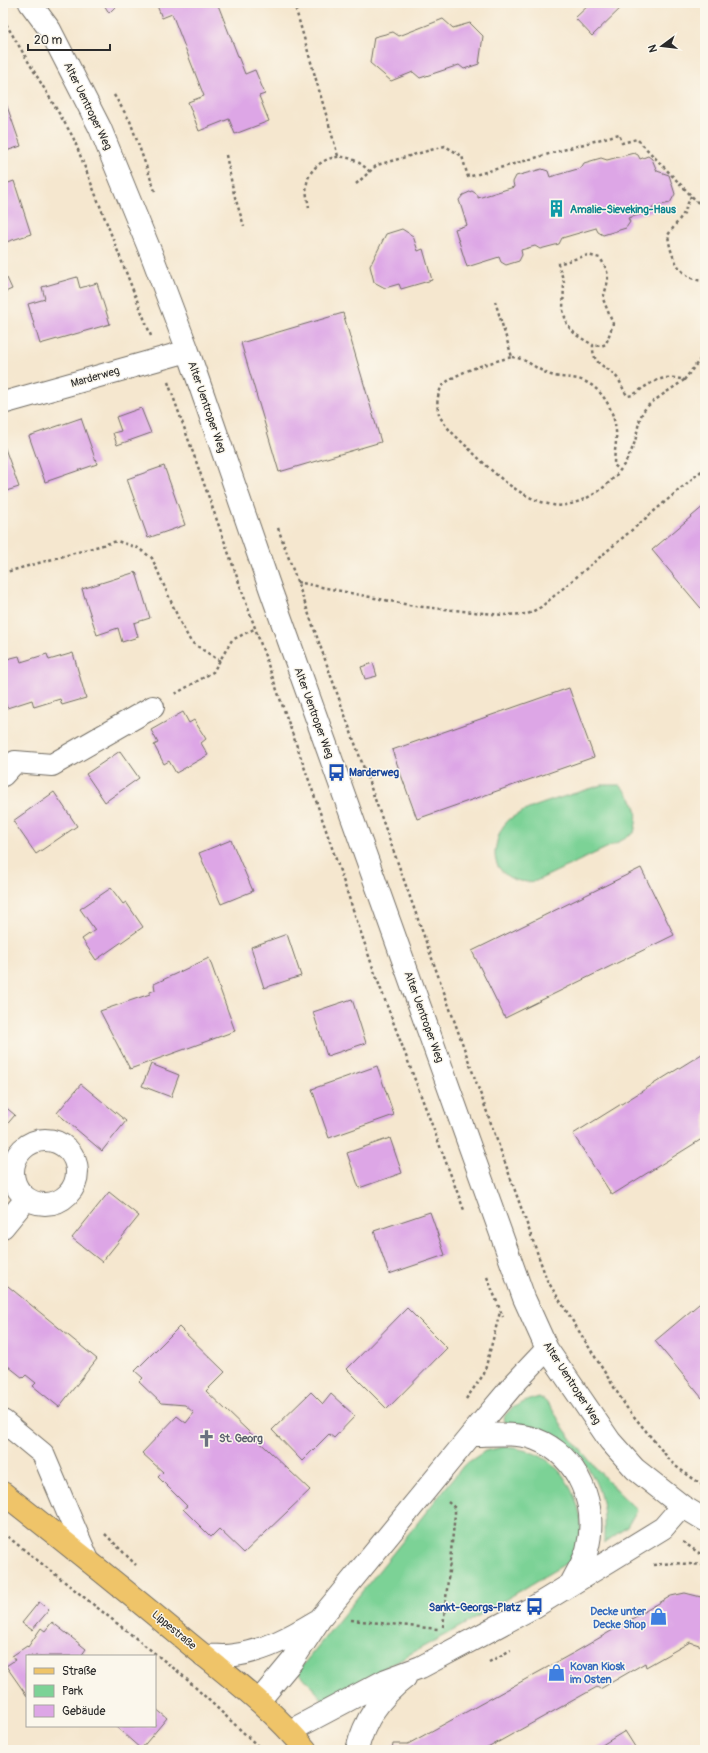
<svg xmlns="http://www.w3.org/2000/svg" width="708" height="1753" font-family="Pangolin,sans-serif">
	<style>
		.green { fill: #7cd296; stroke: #547e60 }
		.building { fill: #dda6e6 }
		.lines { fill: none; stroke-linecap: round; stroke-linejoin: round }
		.minor-casing { stroke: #726d64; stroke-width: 24 }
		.major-casing { stroke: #726d64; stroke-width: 24 }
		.path { stroke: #726d64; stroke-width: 2.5; stroke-dasharray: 3 3; stroke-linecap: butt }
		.minor { stroke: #fff; stroke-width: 22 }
		.major { stroke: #efc469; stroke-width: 22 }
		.labels { text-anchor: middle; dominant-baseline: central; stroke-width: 3; stroke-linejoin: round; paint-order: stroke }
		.street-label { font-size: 11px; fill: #2b2b2b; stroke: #fbf7ec }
		.culture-label { font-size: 11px; font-weight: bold; fill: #0d838f; stroke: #fbf7ec; text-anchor: start }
		.transit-label { font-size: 11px; font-weight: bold; fill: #164399; stroke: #fbf7ec; text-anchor: start }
		.worship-label { font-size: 11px; font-weight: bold; fill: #5b616d; stroke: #fbf7ec; text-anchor: start }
		.shop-label { font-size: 11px; font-weight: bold; fill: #366cbe; stroke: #fbf7ec; text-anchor: end }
	</style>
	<rect width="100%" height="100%" fill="#fbf7ec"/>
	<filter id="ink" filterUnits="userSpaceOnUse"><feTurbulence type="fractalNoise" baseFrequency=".025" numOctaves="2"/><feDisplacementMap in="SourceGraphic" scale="8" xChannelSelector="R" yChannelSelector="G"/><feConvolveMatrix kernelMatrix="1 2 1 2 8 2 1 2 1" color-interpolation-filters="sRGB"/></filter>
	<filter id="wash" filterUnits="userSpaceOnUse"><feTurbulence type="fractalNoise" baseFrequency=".012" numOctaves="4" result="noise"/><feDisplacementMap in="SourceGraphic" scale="16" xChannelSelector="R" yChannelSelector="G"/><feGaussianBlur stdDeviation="0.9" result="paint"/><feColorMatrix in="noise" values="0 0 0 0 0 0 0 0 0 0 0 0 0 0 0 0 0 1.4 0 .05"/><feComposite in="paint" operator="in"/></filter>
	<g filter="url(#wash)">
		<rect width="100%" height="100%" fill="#f5e7cf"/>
		<path class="green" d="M602,785H620C636,803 640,809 634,833L619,842L536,881C523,883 509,881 500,869C495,863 494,854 496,846C498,836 501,826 510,819C529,805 578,793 602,785Z
			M539,1397C552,1403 557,1419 565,1430C586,1458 611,1486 637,1510L627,1527L604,1543C604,1528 605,1512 601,1498C595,1472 573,1444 549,1433C534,1427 520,1424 504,1422L503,1418C512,1405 524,1402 539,1397Z
			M503,1447C538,1449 561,1463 574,1496C578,1505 581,1515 581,1526C581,1538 574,1550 570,1561L465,1624L324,1701L298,1671L464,1465L485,1451Z"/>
		<g id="blocks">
			<path class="building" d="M103,3H119L109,13Z
				M156,3H224L218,5L245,74L255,70L265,94L259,96L269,121L235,134L229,119L199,131L188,102L204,96L172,14L162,18Z
				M591,3H626L592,36L575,18Z
				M443,19L453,28L470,23L483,36L479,64L464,69L459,65L420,78L413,72L391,81L370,63L374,37L393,32L399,36Z
				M3,95L21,146L3,152Z
				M634,153L638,155L640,159L648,156L652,159L657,171L669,175L675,194L670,203L652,207L653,211L628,218L630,222L626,228L603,235L598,232L596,228L562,238L559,244L540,249L535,246L521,250L522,255L519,261L506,265L501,262L499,257L467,267L455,229L467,225L459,200L463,195L472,191L478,195V198L514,187L513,182L516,176L542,169L548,171L550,177L581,168L584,163L601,158L607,160Z
				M14,181L31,234L3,243V185Z
				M402,229L413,236L418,251L423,249L432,280L401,289L399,284L385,288L374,282L370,266L386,234Z
				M77,277L80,288L97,283L110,324L40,344L28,304L45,299L42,287Z
				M7,278L12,289L3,293V279Z
				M343,313L381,442L279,472L241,343Z
				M141,408L151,433L117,445L113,433L121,431L116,417Z
				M81,418L97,464L45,482L29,436Z
				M3,443L19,487L3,492Z
				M164,466L185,525L148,538L127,479Z
				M705,505V613L652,550Z
				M136,572L150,618L134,623L138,637L122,642L118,628L97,635L82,589Z
				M73,653L86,698L62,705L60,699L34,707L32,700L7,708L5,702L3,703V660L19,656L21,662L47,654L49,660Z
				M373,663L377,676L365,679L361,667Z
				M569,688L594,757L417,819L392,750Z
				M183,712L189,723L194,720L206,739L201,743L208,755L176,773L169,761L164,764L154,745L158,743L151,730Z
				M120,751L139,778L105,802L86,774Z
				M54,792L77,826L36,854L13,821Z
				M231,840L253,891L221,904L199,853Z
				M641,868L674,935L505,1018L472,951Z
				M111,888L123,904L126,902L143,927L96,960L82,939L95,930L80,909Z
				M287,934L301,976L264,988L251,947Z
				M209,958L235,1031L130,1069L100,1011L150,994V992L155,990L154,984Z
				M352,999L366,1043L327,1056L313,1012Z
				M705,1052V1137L612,1195L573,1134Z
				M151,1064L179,1075L171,1097L142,1086Z
				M377,1066L394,1115L329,1138L312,1089Z
				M81,1084L126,1121L102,1151L57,1113Z
				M3,1105L15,1115L3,1129Z
				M390,1138L402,1173L359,1188L347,1153Z
				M109,1192L139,1216L102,1262L72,1238Z
				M430,1212L445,1255L389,1274L374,1231Z
				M3,1282L97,1359L59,1407L33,1386L36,1383L26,1375L23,1378L3,1362Z
				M705,1299V1395L702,1398L655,1341Z
				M407,1308L447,1348L387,1409L347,1369Z
				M179,1327L225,1372L206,1391L310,1490L244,1553L219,1529L211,1537L183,1509L187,1506L158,1477L163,1472L142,1453L177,1416L186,1423L194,1413L185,1405L161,1403L139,1382L143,1378L135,1371Z
				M311,1392L323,1404L331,1394L355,1416L334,1438L329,1434L302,1461L272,1430Z
				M685,1593L705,1598V1647L690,1642L646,1667L645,1663L600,1689L597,1687L484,1750H392L393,1744H408L577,1651L671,1596Z
				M39,1602L49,1610L32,1630L22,1623Z
				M52,1622L86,1649L81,1656H27V1696L6,1666L15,1660L12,1656L27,1646L28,1647L41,1628L45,1631Z
				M155,1708L167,1718L141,1749L115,1726H155Z
				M625,1731L637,1750H594Z"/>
		</g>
	</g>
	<g filter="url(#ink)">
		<use href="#blocks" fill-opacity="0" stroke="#726d64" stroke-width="1"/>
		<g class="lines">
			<defs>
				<path id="minor" d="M30,3L50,30L100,128L151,253L188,351L271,591L524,1298L547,1349L610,1441L635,1469L682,1506L705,1520
					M3,403L188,351
					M3,775L15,762L52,765L153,707
					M13 1172a32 32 0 1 1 64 0a32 32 0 1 1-64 0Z
					M3,1227L26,1199
					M3,1421L43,1454L88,1560
					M471,1435C491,1435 516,1432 535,1439C579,1456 599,1507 587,1550C584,1562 576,1573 571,1584
					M204,1656C214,1655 225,1657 235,1655C265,1651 292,1636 317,1621
					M259,1701L293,1660L320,1619L471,1435L514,1384L547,1349
					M290,1731L386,1680L421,1667L534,1607L663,1528L682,1506
					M357,1750C364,1721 381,1696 405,1678"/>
				<path id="major" d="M3,1493C64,1541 125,1590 185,1640C227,1675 271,1707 306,1750"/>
			</defs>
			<use href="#minor" class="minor-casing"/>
			<use href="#major" class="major-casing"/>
			<path class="path" d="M294,3L338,156
				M3,19L73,137L151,336
				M114,95L130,121L155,191
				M226,155L234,194L244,226
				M356,184L377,165L445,146L462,156L468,177L619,134L622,143L637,139L705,210
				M691,196L684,213L668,235C670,255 680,281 705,281
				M309,208C308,200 305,192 307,183C308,176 312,170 318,165C336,151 355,156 370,172
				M495,301L512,357C495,361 450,373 441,388C436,398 436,411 442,420C448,430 458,438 466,446C491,470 517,498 553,505C562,507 573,504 582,500C607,490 627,467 635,441C638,431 638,418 645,409C650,402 675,387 684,380C663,373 650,383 633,395L628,396C623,391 622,384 618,379C608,364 592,368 593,345L576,335L567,325L563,310L564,282L558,264L588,255L600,258C612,276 608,280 603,299L613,324L606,344L601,346L593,345
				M512,357C526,358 537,370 551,375C560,378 569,377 578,379C601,385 614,409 616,431C617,442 614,453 614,465L620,470
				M684,380L705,353
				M168,382L312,789L374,971L464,1210
				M278,528L547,1280L627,1408L674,1465L705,1487
				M3,573L117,541L138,548L152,558L180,622L191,642L220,661
				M297,582L414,606L503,615L528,614L541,607L705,468
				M175,694L213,672L232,640L254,629
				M487,1277L503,1317
				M466,1399L484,1374L500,1312
				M3,1533L181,1674L262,1750
				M105,1534L136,1565
				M683,1542L705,1557
				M653,1565L672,1563L705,1565
				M351,1620L438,1629
				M443,1627L455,1514V1508L448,1502
				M489,1662L511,1650"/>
			<use href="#minor" class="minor"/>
			<use href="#major" class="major"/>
		</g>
	</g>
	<defs>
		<symbol id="building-bare" viewBox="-9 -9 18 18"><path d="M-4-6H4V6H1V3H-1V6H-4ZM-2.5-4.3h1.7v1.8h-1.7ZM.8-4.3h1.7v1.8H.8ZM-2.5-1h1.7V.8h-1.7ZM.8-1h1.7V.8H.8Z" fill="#0f9aa8" stroke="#fbf7ec" stroke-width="2.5" paint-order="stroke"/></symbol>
		<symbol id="bus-bare" viewBox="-9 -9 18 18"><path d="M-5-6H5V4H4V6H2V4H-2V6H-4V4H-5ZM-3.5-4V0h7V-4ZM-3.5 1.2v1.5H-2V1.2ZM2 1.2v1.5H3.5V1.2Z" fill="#1a4fb4" stroke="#fbf7ec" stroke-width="2.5" paint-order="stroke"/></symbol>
		<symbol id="church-bare" viewBox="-9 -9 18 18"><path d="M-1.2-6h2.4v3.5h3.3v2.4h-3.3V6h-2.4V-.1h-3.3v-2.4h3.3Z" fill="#6b7280" stroke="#fbf7ec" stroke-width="2.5" paint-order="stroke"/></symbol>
		<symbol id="shop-bare" viewBox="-9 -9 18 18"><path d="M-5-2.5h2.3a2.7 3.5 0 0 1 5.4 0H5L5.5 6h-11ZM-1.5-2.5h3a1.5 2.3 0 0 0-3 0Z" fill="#3f7fe0" stroke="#fbf7ec" stroke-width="2.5" paint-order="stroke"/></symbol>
	</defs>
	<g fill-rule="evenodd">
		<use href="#building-bare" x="544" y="196" width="25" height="25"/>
		<use href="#bus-bare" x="324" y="760" width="25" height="25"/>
		<use href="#church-bare" x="194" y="1426" width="25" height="25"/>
		<use href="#bus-bare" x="522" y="1594" width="25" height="25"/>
		<use href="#shop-bare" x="646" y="1604" width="25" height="25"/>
		<use href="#shop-bare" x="544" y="1660" width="25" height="25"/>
	</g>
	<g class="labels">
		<g class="street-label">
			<text transform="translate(88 106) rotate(64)">Alter Uentroper Weg</text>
			<text transform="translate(95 377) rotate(-16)">Marderweg</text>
			<text transform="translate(207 407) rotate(71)">Alter Uentroper Weg</text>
			<text transform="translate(314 713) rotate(70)">Alter Uentroper Weg</text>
			<text transform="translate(424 1017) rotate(70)">Alter Uentroper Weg</text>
			<text transform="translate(572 1383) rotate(57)">Alter Uentroper Weg</text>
			<text transform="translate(174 1630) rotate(40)">Lippestraße</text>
		</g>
		<g class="culture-label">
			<text x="570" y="209">Amalie-Sieveking-Haus</text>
		</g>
		<g class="transit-label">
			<text x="349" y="772">Marderweg</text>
			<text x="521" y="1607" text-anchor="end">Sankt-Georgs-Platz</text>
		</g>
		<g class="worship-label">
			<text x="219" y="1438">St. Georg</text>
		</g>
		<g class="shop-label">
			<text x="646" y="1611">Decke unter<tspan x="646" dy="13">Decke Shop</tspan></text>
			<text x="570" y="1666" text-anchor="start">Kovan Kiosk<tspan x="570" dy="13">im Osten</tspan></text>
		</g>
	</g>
	<rect width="708" height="1753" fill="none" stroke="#fbf7ec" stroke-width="16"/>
	<rect x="26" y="1655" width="130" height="72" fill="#fbf7ec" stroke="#a8a59f"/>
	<rect x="34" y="1668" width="20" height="6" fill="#efc469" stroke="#a8a59f"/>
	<text x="62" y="1675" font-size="12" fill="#2b2b2b">Straße</text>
	<rect x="34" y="1685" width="20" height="12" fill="#7cd296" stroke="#a8a59f"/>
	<text x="62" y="1695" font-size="12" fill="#2b2b2b">Park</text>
	<rect x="34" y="1705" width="20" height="12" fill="#dda6e6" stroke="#a8a59f"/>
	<text x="62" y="1715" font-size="12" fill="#2b2b2b">Gebäude</text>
	<g transform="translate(662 46) rotate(255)" stroke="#fbf7ec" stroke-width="3" paint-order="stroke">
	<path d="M0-3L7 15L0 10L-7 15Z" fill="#2b2b2b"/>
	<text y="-6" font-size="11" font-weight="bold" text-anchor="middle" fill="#2b2b2b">N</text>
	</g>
	<path d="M28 44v6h82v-6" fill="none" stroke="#2b2b2b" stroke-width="2"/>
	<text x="34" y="44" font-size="12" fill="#2b2b2b" stroke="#fbf7ec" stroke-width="3" paint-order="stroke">20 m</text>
</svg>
